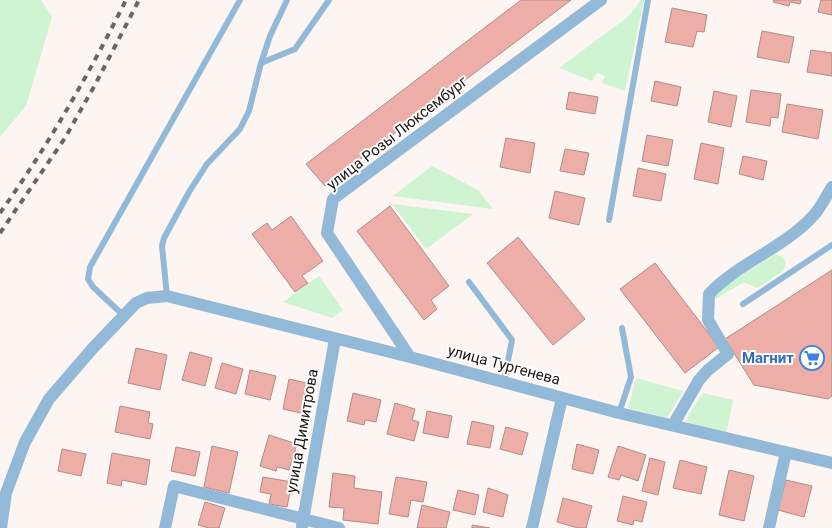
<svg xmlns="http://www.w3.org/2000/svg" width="832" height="528" font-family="Roboto,sans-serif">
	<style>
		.green { fill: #cff4d1 }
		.building { fill: #ecaea6; stroke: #ae8d89 }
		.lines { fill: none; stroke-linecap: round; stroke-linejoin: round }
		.lane { stroke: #92b9d7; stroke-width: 6 }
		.street { stroke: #92b9d7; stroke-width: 12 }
		.rail { stroke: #6d635f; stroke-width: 4; stroke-dasharray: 6 6; stroke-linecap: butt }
		.labels { text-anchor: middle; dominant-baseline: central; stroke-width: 4; stroke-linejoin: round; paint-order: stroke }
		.street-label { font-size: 15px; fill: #201510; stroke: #fff }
		.shop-label { font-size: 15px; font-weight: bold; fill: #366cbe; stroke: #fff; text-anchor: end }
	</style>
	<rect width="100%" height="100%" fill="#fcf5f2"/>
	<path class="green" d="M0,0H41L52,17L26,106L0,137Z
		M641,0H644L625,91L602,83L605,76L597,73L592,81L559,68L629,16Z
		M432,166L478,190L493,209L393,196Z
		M392,204L473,214L426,249Z
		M776,254L783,257L786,264L783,271L757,288L744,282L714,300L713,294L724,286Z
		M319,276L343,310L332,318L283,302Z
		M636,378L683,391L667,418L628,408Z
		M703,393L733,400L726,434L686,424L689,414Z"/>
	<path class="building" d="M521,0H571L325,186L306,164Z
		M774,0H801L800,4L790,2L789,6L773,2Z
		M821,0H832V15L818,12Z
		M672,8L707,15L704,32L697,31L693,47L665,42Z
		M762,31L794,37L789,63L757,57Z
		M811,50L832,53V76L807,72Z
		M655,81L681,87L677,106L651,101Z
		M751,90L781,94L778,118L771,117L770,126L746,122Z
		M714,91L737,96L731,127L708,122Z
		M569,92L598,97L595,114L566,109Z
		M787,104L823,110L818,139L782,132Z
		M647,135L673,140L668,166L642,161Z
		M506,138L535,143L530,173L500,167Z
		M701,143L724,148L718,184L694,179Z
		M565,149L589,153L584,175L560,171Z
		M743,156L767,161L763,180L739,174Z
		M638,168L666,174L661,201L633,196Z
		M555,191L585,198L579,225L549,218Z
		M390,206L449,286L431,300L437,309L424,320L357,231Z
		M291,216L323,261L302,276L308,283L295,292L252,234L267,223L272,230Z
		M518,237L585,319L553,345L487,263Z
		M655,263L719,347L685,373L620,289Z
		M832,270V396L828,399L754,385L725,339Z
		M136,348L167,355L160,390L128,383Z
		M190,352L212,358L205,386L182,380Z
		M222,363L243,369L236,394L215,388Z
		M250,370L276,376L270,400L245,394Z
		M289,379L311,384L305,414L283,409Z
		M353,393L381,400L376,422L365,420L364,425L347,421Z
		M395,403L415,409L412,420L419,422L414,441L387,434Z
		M120,406L150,412L148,423L153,424L150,439L115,432Z
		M427,411L452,416L448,438L423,433Z
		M472,421L494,426L490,448L467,444Z
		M506,427L528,433L522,455L500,449Z
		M269,435L297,444L289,470L277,467L276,471L260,466Z
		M577,444L599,450L593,474L572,469Z
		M212,446L238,452L229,493L204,487Z
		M618,446L646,455L638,481L621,475L619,480L608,477Z
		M176,447L200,452L195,476L171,471Z
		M62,449L86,454L81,476L58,471Z
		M112,453L150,460L146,485L122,480L121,486L107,483Z
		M650,458L665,462L658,495L642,491Z
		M680,460L707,467L701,494L673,488Z
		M729,470L754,476L744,521L719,515Z
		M333,473L355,476L354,488L382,492L378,524L343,520L344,508L329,507Z
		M263,477L292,482L287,507L269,504L271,494L260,492Z
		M396,477L427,482L423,502L411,500L408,517L389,514Z
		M786,480L812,486L804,517L778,510Z
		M488,488L508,495L503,517L483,512Z
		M458,490L479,495L475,515L453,510Z
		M623,496L647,502L642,522L634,520L633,525L617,521Z
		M563,498L592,506L586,528H578L557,522Z
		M205,502L225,508L219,528H209L198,525Z
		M422,505L450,512L446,528H417Z
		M472,525L490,528H472Z"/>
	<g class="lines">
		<path class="lane" d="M261,63L270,36L287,0
			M609,220L648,0
			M469,282L512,340L504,381
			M167,296L162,246L164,238L189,192L207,164L240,129L249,111L261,63L295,49L329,0
			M743,304L832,245
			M123,315L93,287L88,279L90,267L240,0
			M619,413L631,377L622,328"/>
		<path class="street" d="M410,357L327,233L333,199L601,0
			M673,425L699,380L708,370L728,354L708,320L709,294C738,263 784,248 813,216C821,208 826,196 832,187
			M302,526L335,339
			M1,528L6,493L25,442L49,399L93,348L136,303L147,298L167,296L410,357L619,413L832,463
			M165,528L174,486L339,528
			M532,528L562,398
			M769,528L786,452"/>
		<path class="rail" d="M0,213C48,146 89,74 126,0
			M0,233L65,138L96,83L139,0"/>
	</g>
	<defs>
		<symbol id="supermarket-ring" viewBox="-11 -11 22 22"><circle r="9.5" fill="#fff" stroke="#3f7fe0" stroke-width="1.5"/><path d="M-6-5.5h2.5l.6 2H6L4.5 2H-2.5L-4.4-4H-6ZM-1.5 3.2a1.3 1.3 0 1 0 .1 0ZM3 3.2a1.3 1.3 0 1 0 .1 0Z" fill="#3f7fe0"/></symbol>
	</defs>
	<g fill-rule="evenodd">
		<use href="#supermarket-ring" x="798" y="344" width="28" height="28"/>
	</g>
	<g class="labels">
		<g class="street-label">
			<text transform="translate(397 133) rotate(-38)">улица Розы Люксембург</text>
			<text transform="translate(504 365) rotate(15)">улица Тургенева</text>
			<text transform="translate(302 431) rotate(-80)">улица Димитрова</text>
		</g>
		<g class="shop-label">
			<text x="794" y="358">Магнит</text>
		</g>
	</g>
</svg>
